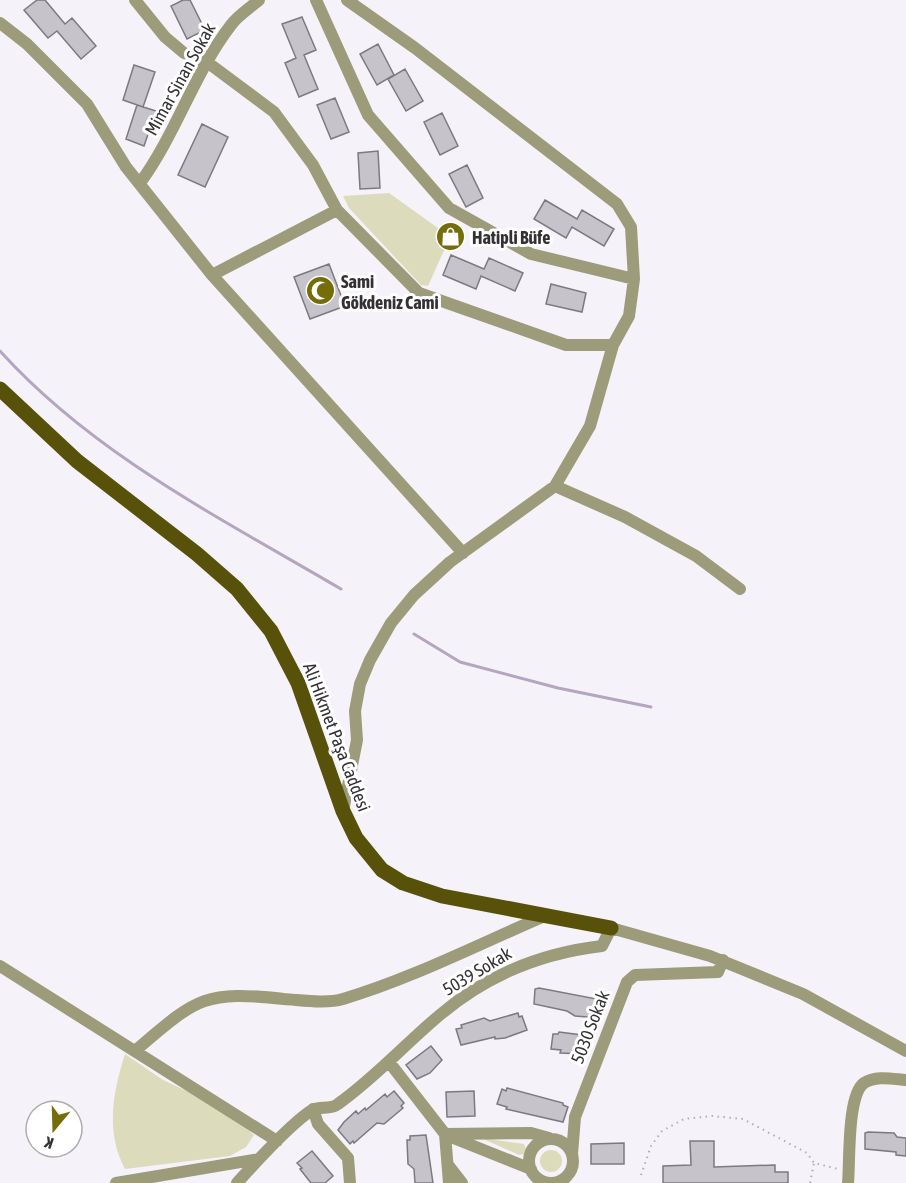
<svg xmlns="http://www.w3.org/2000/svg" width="906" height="1183" font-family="'Asap Condensed',sans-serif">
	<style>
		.green { fill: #dcdbbc }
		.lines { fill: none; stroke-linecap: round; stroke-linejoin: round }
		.stream { stroke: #b4a5c0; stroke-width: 3 }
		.building { fill: #c7c3ca; stroke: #7d7981; stroke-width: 1.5 }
		.path { stroke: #b0adb3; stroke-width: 2; stroke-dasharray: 1.5 4.5; stroke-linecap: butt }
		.minor { stroke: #9c9b7a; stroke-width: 12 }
		.major { stroke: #575109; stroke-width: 15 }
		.labels { text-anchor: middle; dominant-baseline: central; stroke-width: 6; stroke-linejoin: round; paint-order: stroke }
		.street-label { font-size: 18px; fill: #333134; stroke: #fff }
		.poi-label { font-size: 18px; font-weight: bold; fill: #333134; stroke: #fff; text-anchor: start }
	</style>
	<rect width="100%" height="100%" fill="#f6f2fa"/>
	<path class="green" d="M389,193L438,228L446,246L428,286L421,285L349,208L343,196Z
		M125,1054L163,1080L228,1110L254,1135L246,1147L230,1156L125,1169C105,1132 113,1092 125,1054Z
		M481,1138L524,1144L526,1149L524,1154L519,1155Z
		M540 1161a11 11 0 1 1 22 0a11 11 0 1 1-22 0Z"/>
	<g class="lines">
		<path class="stream" d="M0,351C94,455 222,519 341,589
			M414,634L460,662L558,688L651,707"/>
	</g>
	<path class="building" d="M37,0H45L65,24L72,18L96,46L81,59L57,31L48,38L24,10Z
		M183,0H190L205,30L187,39L171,6Z
		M302,17L316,50L304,55L318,89L299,97L285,63L296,58L282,24Z
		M378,44L394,75L377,85L360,54Z
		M134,65L155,72L143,107L123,100Z
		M405,69L423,101L406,111L388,79Z
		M335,98L349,132L331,139L317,105Z
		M137,105L156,111L144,146L126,139Z
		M442,113L458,146L440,155L424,122Z
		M202,124L228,137L205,187L178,175Z
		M378,151L380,188L360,189L358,153Z
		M467,165L483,198L466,207L449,174Z
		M545,200L577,219L582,210L614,229L604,246L572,227L566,238L534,219Z
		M451,255L484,269L489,258L523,273L515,291L481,276L476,289L443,275Z
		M329,264L345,306L310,319L294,277Z
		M551,284L586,293L582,312L546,304Z
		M539,988L602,1000L600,1018L575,1016L567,1011L534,1004L535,989Z
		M518,1013L519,1017L522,1016L527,1030L505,1038L495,1039V1037L461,1045L456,1029L462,1028L461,1025L484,1018L490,1021Z
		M559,1032L582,1035V1038L587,1039L585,1054L560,1053L561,1050L551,1049L553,1034H558Z
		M431,1046L442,1060L430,1073L417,1079L406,1065Z
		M507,1088L563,1103V1105L568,1107L563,1122L506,1109L507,1107L497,1104L502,1089L506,1091Z
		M394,1091L404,1103L401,1106L403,1108L384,1124L377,1123L354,1143L353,1141L350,1144L338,1130L344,1122L356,1111L358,1114L365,1108L366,1110L385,1094L387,1097Z
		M474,1091L475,1116L447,1117L446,1092Z
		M868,1132L894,1133L897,1137L906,1138V1156L896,1155V1152L865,1149V1133Z
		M426,1135L433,1183H415L414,1169L408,1164L407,1140H410V1136Z
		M690,1141H714V1167L775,1165V1172H788V1183H663V1166L691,1165Z
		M624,1143V1164H591V1144Z
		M312,1151L333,1176L325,1183H311L300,1169L302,1168L297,1163Z"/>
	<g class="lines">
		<path class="path" d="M641,1175L651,1146L662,1131L684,1119L712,1116L743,1119L807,1153L814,1163L838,1169
			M810,1183L814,1163"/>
		<path class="minor" d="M135,0L165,37L184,53L207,62L274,112L313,165L337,210L419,293L566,345H613
			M316,0L368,115L449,208L531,254L634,279
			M0,23L27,44L87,104L126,167L212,275L463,553
			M140,183C176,134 194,73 231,25C238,15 250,8 259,0
			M212,275L337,210
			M555,486L625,517L696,556L740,589
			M343,811L357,740L355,711L360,684L370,660L391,623L414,595L450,562L555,486L590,426L613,345L629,316L634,279L631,227L617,204L415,48L347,0
			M0,966L277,1141
			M136,1050C196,999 203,990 284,999C301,1000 326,1004 343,999C413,978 479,944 547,915
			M389,1062L445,1134L449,1183
			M313,1109L318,1124L348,1158L350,1183
			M445,1134L531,1133L549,1138
			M446,1135L531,1169
			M529 1161a22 22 0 1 1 44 0a22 22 0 1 1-44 0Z
			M572,1154L575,1117L627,982L635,975L718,972L723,960
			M448,1165L462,1183
			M116,1183L259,1159
			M237,1183C255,1163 290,1124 312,1110C320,1106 331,1110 338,1104C375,1078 406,1043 441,1014C487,975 542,953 602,946L611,928L710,956L803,994L906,1051
			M848,1183C850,1162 847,1095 864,1083C876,1075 893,1079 906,1080"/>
		<path class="major" d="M0,389L77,461L197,554L237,589L271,631L298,683L343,811L356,838L382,870L403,883L442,896L611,928"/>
	</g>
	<defs>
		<symbol id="shop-disc" viewBox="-11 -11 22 22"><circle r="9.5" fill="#746d09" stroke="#fff"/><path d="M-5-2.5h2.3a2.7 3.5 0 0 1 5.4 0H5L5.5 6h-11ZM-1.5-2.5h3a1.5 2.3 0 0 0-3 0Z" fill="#fff"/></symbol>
		<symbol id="mosque-disc" viewBox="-11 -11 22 22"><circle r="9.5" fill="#746d09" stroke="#fff"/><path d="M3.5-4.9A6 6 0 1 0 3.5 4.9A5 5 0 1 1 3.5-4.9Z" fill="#fff"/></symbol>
	</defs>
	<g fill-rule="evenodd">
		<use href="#shop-disc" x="434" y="220" width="33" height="33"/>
		<use href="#mosque-disc" x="304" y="274" width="33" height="33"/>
	</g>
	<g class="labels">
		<g class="street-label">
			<text transform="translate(180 79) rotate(-61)">Mimar Sinan Sokak</text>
			<text transform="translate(337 737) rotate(69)">Ali Hikmet Paşa Caddesi</text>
			<text transform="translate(477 971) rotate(-31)">5039 Sokak</text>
			<text transform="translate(590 1027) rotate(-69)">5030 Sokak</text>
		</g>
		<g class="poi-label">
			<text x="472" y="237">Hatipli Büfe</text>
			<text x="341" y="281">Sami<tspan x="341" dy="21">Gökdeniz Cami</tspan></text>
		</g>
	</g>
	<g transform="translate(54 1129) rotate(199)"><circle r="28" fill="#ffffff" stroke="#adadae" stroke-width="1.5"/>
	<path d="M0-4.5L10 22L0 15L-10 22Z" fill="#746d09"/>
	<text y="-9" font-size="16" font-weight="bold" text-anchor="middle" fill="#333134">K</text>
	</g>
</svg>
